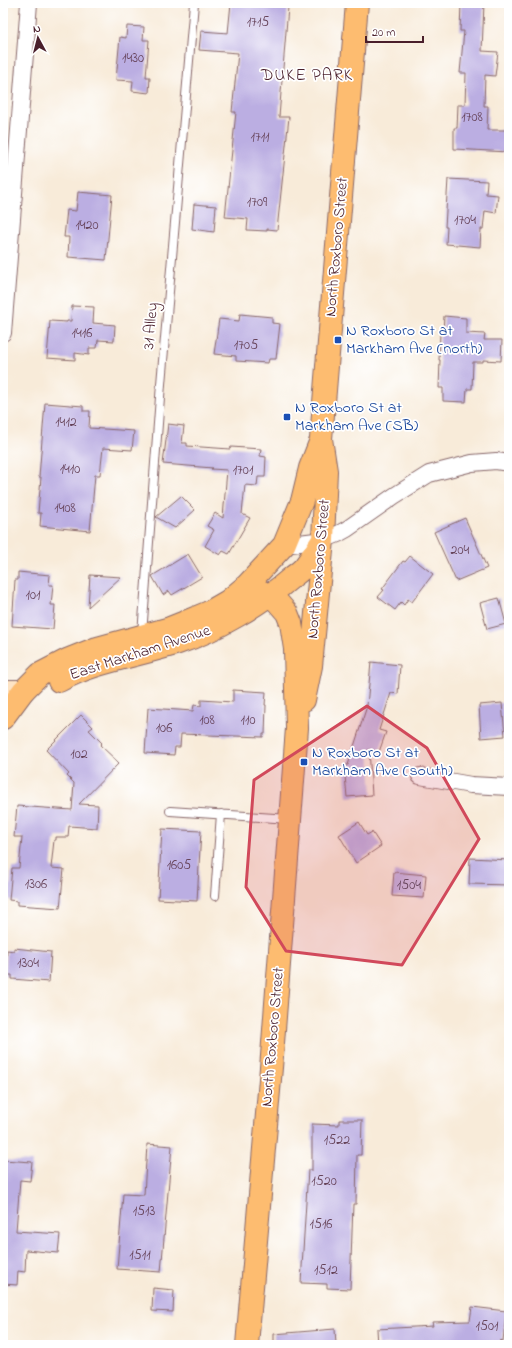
<svg xmlns="http://www.w3.org/2000/svg" width="512" height="1348" font-family="'Indie Flower',sans-serif">
	<style>
		.building { fill: #bbaee2 }
		.lines { fill: none; stroke-linecap: round; stroke-linejoin: round }
		.lane-casing { stroke: #876668; stroke-width: 10 }
		.street-casing { stroke: #876668; stroke-width: 18 }
		.secondary-casing { stroke: #876668; stroke-width: 24 }
		.primary-casing { stroke: #876668; stroke-width: 24 }
		.lane { stroke: #fff; stroke-width: 8 }
		.street { stroke: #fff; stroke-width: 16 }
		.secondary { stroke: #fee4c5; stroke-width: 22 }
		.primary { stroke: #fdbc6f; stroke-width: 22 }
		.marked { fill: #d1495b; fill-opacity: 0.2; stroke: #d1495b; stroke-width: 3; stroke-linejoin: round }
		.transit-dot { fill: #1a4fb4; stroke: #fff; stroke-width: 1.5 }
		.labels { text-anchor: middle; dominant-baseline: central; stroke-width: 3.5; stroke-linejoin: round; paint-order: stroke }
		.number-label { font-size: 14px; fill: #664359 }
		.street-label { font-size: 16px; fill: #4a1f2b; stroke: #fff }
		.transit-label { font-size: 16px; fill: #164399; stroke: #fff; text-anchor: start }
		.neighbourhood-label { font-size: 17px; letter-spacing: 1px; fill: #4a1f2b; stroke: #fff }
	</style>
	<rect width="100%" height="100%" fill="#fff"/>
	<filter id="ink" filterUnits="userSpaceOnUse"><feTurbulence type="fractalNoise" baseFrequency=".025" numOctaves="2"/><feDisplacementMap in="SourceGraphic" scale="8" xChannelSelector="R" yChannelSelector="G"/><feConvolveMatrix kernelMatrix="1 2 1 2 8 2 1 2 1" color-interpolation-filters="sRGB"/></filter>
	<filter id="wash" filterUnits="userSpaceOnUse"><feTurbulence type="fractalNoise" baseFrequency=".012" numOctaves="4" result="noise"/><feDisplacementMap in="SourceGraphic" scale="16" xChannelSelector="R" yChannelSelector="G"/><feGaussianBlur stdDeviation="0.9" result="paint"/><feColorMatrix in="noise" values="0 0 0 0 0 0 0 0 0 0 0 0 0 0 0 0 0 1.4 0 .05"/><feComposite in="paint" operator="in"/></filter>
	<g filter="url(#wash)">
		<rect width="100%" height="100%" fill="#f8ebd9"/>
		<g id="blocks">
			<path class="building" d="M231,3H250L288,7L279,117H289L277,230L267,229V231L247,230L248,219L225,217L236,112H232L238,53L199,50L201,31L228,33Z
				M461,3H484L482,51L498,52L495,76L485,75L484,106H488L487,130H509L508,152L454,149V128H457L458,105H465L466,73H460L464,31H460Z
				M127,26L144,27L143,40H149L146,77H150L149,93L132,91L133,81L116,80L120,37L126,38Z
				M448,179L487,181L486,194L498,195L496,213L485,211L483,229H481L480,247L446,244L447,227H445Z
				M78,192L112,195L106,260L68,257L69,237H64L67,210L76,211Z
				M194,204L216,206L214,232L192,229Z
				M72,306L94,307L93,323L115,325L114,341L98,340L97,348H89V355L75,353V360L47,358L50,321L67,322V321H71Z
				M240,314L272,317V323L280,324L276,359H269L268,363L236,361V356L214,354L219,319L239,321Z
				M444,316L466,318V333L485,334L484,340H502L501,361L483,360V362H473L472,389H467L466,402L443,401V388H439L440,360H439L440,332H443Z
				M45,403L83,406V411H90L89,428L134,431L132,450L103,448L100,475H95L90,531L40,526L41,513H38L41,477H39Z
				M168,424L184,426L182,443H187V446L230,449L231,447L261,449L260,456L266,457L265,477H258L257,486L245,485L242,514L250,518L229,554L223,551L220,555L205,546L214,530L207,526L215,513L223,518L227,470L211,469L213,468L163,464Z
				M181,496L195,510L175,528L156,517Z
				M465,518L487,568L456,581L434,532Z
				M188,554L202,577L172,595L169,591L163,595L152,576Z
				M410,556L433,574L412,602L408,599L404,605L401,602L395,610L378,597L384,590L382,589L403,561L405,562Z
				M18,572L50,575L49,585H53L51,605H55L53,629L12,626L15,580H18Z
				M90,575L121,577L88,607Z
				M499,598L506,624L487,629L480,603Z
				M371,662L400,665L398,694L391,693L379,730L386,732L379,752L369,749L372,795L347,797L344,765H348L367,706Z
				M233,690L266,692L265,705H266L265,734H263V737L181,734L180,747H175L174,755L145,753L148,708L193,711L194,705L201,706V700L233,702Z
				M502,703L505,736L481,738L479,705Z
				M81,715L93,727L89,730L102,743L100,745L119,763L79,804L98,805L97,828L69,826L68,837H56V840H54L51,868L64,869L60,908L17,905V901L9,900L12,868H19L22,837H14L17,806L72,810L74,783L67,776L69,774L46,750Z
				M359,822L367,835L372,832L381,846L356,863L339,835Z
				M162,829L201,831L197,901L158,899Z
				M470,858L509,860V885L469,884Z
				M394,872L426,875L424,898L392,896Z
				M14,948L51,952L49,982L12,979V975H5L7,950L14,951Z
				M339,1120H362L361,1155H357L356,1204H353L350,1289L327,1288V1284L301,1283L308,1170H312V1124L339,1125Z
				M147,1144L172,1146L161,1272L117,1269L123,1194L144,1195Z
				M3,1160L32,1162L30,1181L20,1180L16,1231L60,1234L58,1253L26,1250L25,1272L18,1271L17,1285L3,1284Z
				M153,1288L174,1290L173,1312L152,1311Z
				M472,1307L506,1311L503,1341L500,1340V1345H378L377,1329L433,1326L432,1322L470,1321Z
				M335,1329L336,1345H274V1334Z"/>
		</g>
	</g>
	<g filter="url(#ink)">
		<use href="#blocks" fill-opacity="0" stroke="#876668" stroke-width="1"/>
		<g class="lines">
			<defs>
				<path id="lane" d="M142,634L161,384L194,3
					M170,811L289,819
					M215,896L221,814"/>
				<path id="street" d="M3,333L29,3
					M284,545L323,540L338,534L347,529L394,496L429,474L472,463L496,461L509,463
					M420,776L471,785L509,787"/>
				<path id="secondary" d="M3,691H23"/>
				<path id="primary" d="M247,585L269,595L274,598L287,613L291,623L295,649L297,728L272,1056L247,1345
					M59,681C96,661 138,656 178,643C216,631 261,604 291,578C296,574 301,571 305,566C311,558 317,549 322,541
					M304,700L311,666L323,540L326,471L321,439L357,3
					M3,718L23,691L40,674L67,660L97,648L170,628L190,620L209,612L228,601L247,585L284,545L302,501L310,468L321,440"/>
			</defs>
			<use href="#lane" class="lane-casing"/>
			<use href="#street" class="street-casing"/>
			<use href="#secondary" class="secondary-casing"/>
			<use href="#primary" class="primary-casing"/>
			<use href="#lane" class="lane"/>
			<use href="#street" class="street"/>
			<use href="#secondary" class="secondary"/>
			<use href="#primary" class="primary"/>
		</g>
	</g>
	<path class="marked" d="M367,706L427,748L479,839L402,965L286,951L246,887L254,780Z"/>
	<g class="transit-dot">
		<rect x="334" y="336" width="8" height="8" rx="2"/>
		<rect x="283" y="413" width="8" height="8" rx="2"/>
		<rect x="300" y="758" width="8" height="8" rx="2"/>
	</g>
	<g class="labels">
		<g class="number-label">
			<text x="258" y="22">1715</text>
			<text x="133" y="58">1430</text>
			<text x="472" y="117">1708</text>
			<text x="260" y="137">1711</text>
			<text x="257" y="202">1709</text>
			<text x="465" y="220">1704</text>
			<text x="87" y="225">1420</text>
			<text x="82" y="333">1416</text>
			<text x="246" y="345">1705</text>
			<text x="66" y="422">1412</text>
			<text x="70" y="469">1410</text>
			<text x="243" y="470">1701</text>
			<text x="65" y="508">1408</text>
			<text x="460" y="550">204</text>
			<text x="33" y="595">101</text>
			<text x="207" y="720">108</text>
			<text x="248" y="720">110</text>
			<text x="164" y="728">106</text>
			<text x="79" y="754">102</text>
			<text x="179" y="865">1605</text>
			<text x="36" y="884">1306</text>
			<text x="409" y="885">1504</text>
			<text x="28" y="963">1304</text>
			<text x="337" y="1140">1522</text>
			<text x="324" y="1181">1520</text>
			<text x="144" y="1211">1513</text>
			<text x="321" y="1224">1516</text>
			<text x="140" y="1255">1511</text>
			<text x="326" y="1270">1512</text>
			<text x="487" y="1326">1501</text>
		</g>
		<g class="street-label">
			<text transform="translate(337 247) rotate(-85)">North Roxboro Street</text>
			<text transform="translate(151 326) rotate(-85)">31 Alley</text>
			<text transform="translate(319 569) rotate(-85)">North Roxboro Street</text>
			<text transform="translate(140 653) rotate(-18)">East Markham Avenue</text>
			<text transform="translate(273 1037) rotate(-85)">North Roxboro Street</text>
		</g>
		<g class="transit-label">
			<text x="346" y="331">N Roxboro St at<tspan x="346" dy="18">Markham Ave (north)</tspan></text>
			<text x="295" y="408">N Roxboro St at<tspan x="295" dy="18">Markham Ave (SB)</tspan></text>
			<text x="312" y="753">N Roxboro St at<tspan x="312" dy="18">Markham Ave (south)</tspan></text>
		</g>
		<g class="neighbourhood-label">
			<text x="307" y="75">DUKE PARK</text>
		</g>
	</g>
	<rect width="512" height="1348" fill="none" stroke="#fff" stroke-width="16"/>
	<g transform="translate(38 38) rotate(353)" stroke="#ffffff" stroke-width="3" paint-order="stroke">
	<path d="M0-3L7 15L0 10L-7 15Z" fill="#4a1f2b"/>
	<text y="-6" font-size="11" font-weight="bold" text-anchor="middle" fill="#4a1f2b">N</text>
	</g>
	<path d="M366 36v6h57v-6" fill="none" stroke="#4a1f2b" stroke-width="2"/>
	<text x="372" y="36" font-size="12" fill="#4a1f2b" stroke="#ffffff" stroke-width="3" paint-order="stroke">20 m</text>
</svg>
